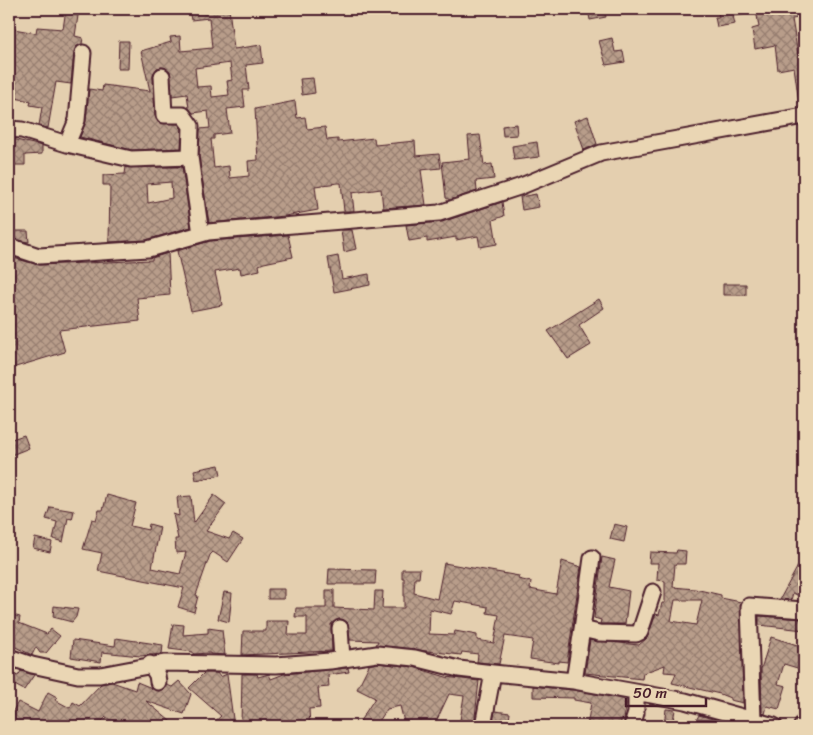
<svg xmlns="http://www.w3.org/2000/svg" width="813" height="735" font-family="Sriracha,sans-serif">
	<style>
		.building { fill: url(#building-cross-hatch); stroke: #4a1f2b; fill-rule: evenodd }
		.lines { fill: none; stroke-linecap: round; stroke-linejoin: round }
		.minor-casing { stroke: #4a1f2b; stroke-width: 19 }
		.minor { stroke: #ead6b4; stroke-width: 15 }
	</style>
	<defs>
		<pattern id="building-cross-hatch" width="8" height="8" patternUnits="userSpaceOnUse" patternTransform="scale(1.25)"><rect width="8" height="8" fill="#b89d8a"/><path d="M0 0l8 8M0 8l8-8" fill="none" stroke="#987f71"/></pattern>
	</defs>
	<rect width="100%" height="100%" fill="#e4cfaf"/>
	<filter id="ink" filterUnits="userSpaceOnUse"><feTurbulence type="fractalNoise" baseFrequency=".02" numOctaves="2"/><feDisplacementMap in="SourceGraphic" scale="10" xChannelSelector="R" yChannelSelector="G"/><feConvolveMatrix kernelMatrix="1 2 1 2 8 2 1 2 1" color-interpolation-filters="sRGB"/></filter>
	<g filter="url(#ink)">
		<path class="building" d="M66,9H79L75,36L83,38L82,44L76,47L74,52L71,84L56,82L48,128L39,126L42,107L30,105L31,101L9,97V58L14,29L36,33L37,27L63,29Z
			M189,9H229L234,49L261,45L263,63L246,65L249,90H243L245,107L227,109L230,133L214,135V139H211L214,168L229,166L230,178L249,176L248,161L258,160L255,109L295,101L297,118L305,117L307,129L325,127L327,140L338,139V142L374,138L375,145L415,141L416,156L439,154L441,168L421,170L426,205L383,208L381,189L352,193L354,211H344L341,183H338L315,186L318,210L285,216L209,223L199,156L200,129L210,128L208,111L193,113L189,108L187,94L172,96L170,71L162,67L157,68L153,76L155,116L160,123L178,124L182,129L181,148L132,150L80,137L86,121L89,89L102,91L103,85L150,91L141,51L171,42L170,37L180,36L181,51L212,48L209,18L191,20ZM230,63L232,80L227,81L229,95L212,97L211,86L197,87L195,68Z
			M588,9H604L606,17L590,20Z
			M717,9H749V14L733,16L735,24L717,27L715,17H719Z
			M764,9H802L804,17L792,19L798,55L804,54V103H799L794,67L778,70L775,45L755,49L752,29L759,27L756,10Z
			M612,38L615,52L623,51L625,62L606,65L599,41Z
			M119,41H129L128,69H118Z
			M313,78L315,93L302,95L300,79Z
			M588,116L597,144L584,150L574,121Z
			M516,124L517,135L503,136L502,126Z
			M480,135L484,165L492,164L494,179L476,181L477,191L450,200L446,198L442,162L470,159L468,136Z
			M12,139L42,146V154L25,155V165H14Z
			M537,142L539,157L514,160L512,146Z
			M126,167H182L191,227L146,240L109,242L110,185H103V175L125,174ZM171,182L172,198L148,203L147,184Z
			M536,194L539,207L522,210L520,197Z
			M502,202L504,216L493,220L497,244L480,247L478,236L456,240V237L427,242V238L409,241L406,225L442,222Z
			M341,230H352L356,249L344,252Z
			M9,231H28L29,242L9,239Z
			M288,235L293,257L264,263L259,265L260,270L241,274L240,268L215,272L222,305L191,311L177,251L210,241Z
			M168,253L170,295L137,298L140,321L59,330L65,352L9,369V304L12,263H9V257L40,265L152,260V258Z
			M338,256L342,279L369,274L370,285L334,292L328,258Z
			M723,284H746V295H723Z
			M599,299L604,308L579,325L591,345L568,359L548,331Z
			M24,435L29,448L9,456V440Z
			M219,465L221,475L196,480L194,470Z
			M107,495L136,503L130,526L148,530L149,524L160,527L152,568L180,574L186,552L176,553L175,539H178L173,514L179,516L177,497L191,496L194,523L214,495L226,504L206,531L229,539L233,533L243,539L228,562L213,552L210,555L196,595L198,596L194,612L178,607L184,588L98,571L102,553L83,549L92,519L96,520L99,510H103Z
			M50,507L74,511L72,519L68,518L63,542L53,539L57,522L46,519Z
			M614,524L627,527L624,542L610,539Z
			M35,538L52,542L50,552L33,548Z
			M677,550L686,551L685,564H675L673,587L695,589L721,595V598L741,602L743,703L730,700V698L720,694L672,683L676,673L664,672L665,665L643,673L642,679L585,673L590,640L639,645L647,638L656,614L659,615L662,603H665V581L657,580L658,563H649L650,552L676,553ZM675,600H702L696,625L671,621Z
			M602,557L615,560L609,587L629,591L625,624H600L601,620L594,618Z
			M562,561L581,567L567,662L559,661V663L530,659L533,640L505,636L499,664L477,662L478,654L462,652L461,655L376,645L378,641L350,640L348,623L340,619L331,624L332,651L242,655L243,631H266V621H289L288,635H307V617H295L296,608H326V590H334V608L374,610L375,591H383L382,608H404V578H402V569H420L419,578H415L414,593L437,599L444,563L519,576L518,579L531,582L530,589L556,594ZM455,601L488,607L487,613L499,615L494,643L477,640V635L455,631L454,635L429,634L430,609L451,614Z
			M798,566L804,569V590L801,597L793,593L791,600L780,599Z
			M329,569L376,570L375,584H328Z
			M268,589H284V599H268Z
			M224,592L232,593L229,622L218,619Z
			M54,606L78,609L76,617L72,622L53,617Z
			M9,614L20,617L19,623L47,634L51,629L60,636L46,653H40L36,647L32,655L9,644Z
			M759,616L804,619V630L759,625Z
			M173,624L184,625L183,635L208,633V628L222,630L225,655L210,654V653L193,654V652L169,649Z
			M771,637L804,647V670L784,664L778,684L786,686L779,709L767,706L765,714L762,713L761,669Z
			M116,638L163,645L162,654L140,656L102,652L101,662L71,657L73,640L115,646Z
			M377,663L413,667L446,677L479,681L474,726H459L464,696L449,694L434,726H405L400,706L387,709L376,726H369L360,721L375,698L357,689L369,665Z
			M348,668L349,672L328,675L329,687L318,688L320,708L309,709L310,726H241L242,674H257L258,677L269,674L271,679L284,674Z
			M21,671L34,675L24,690L9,682V673L18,676Z
			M204,673H217L220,677L227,674L233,719L225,726H210L221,716L189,688Z
			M179,681L191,694L184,714L146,701L176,726H118L106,717L97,726H59L48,720L45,726H9V718L18,702L38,712L48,692L57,697L55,700L70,708L73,702L80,706L101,684L112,682L135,690L137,682L159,691L167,685L172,687Z
			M533,686L573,690L627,700L624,720L621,719V726H587L591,703L574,700V698L533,697Z
			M666,709L675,710L672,726L664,725Z
			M495,711L510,713L508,726H492Z
			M699,715L727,723L726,726H693Z"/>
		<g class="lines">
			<defs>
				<path id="minor" d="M162,76L164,115H183L191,126L190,157L201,234
					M9,129L22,130L67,144L131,159L190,157
					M67,144L77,120L83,53
					M9,248H15L39,256L148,249L208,232L439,213L519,187L601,153L804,116
					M340,628L342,659
					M582,629L592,558
					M9,657L32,665L78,675H100L164,663L276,665L330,661L377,654L415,658L459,669L493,673L574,681L685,701L774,726
					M150,664L157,675L158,682
					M574,681L582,629L599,633L636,634L640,632L653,592
					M753,720L749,606L804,610
					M483,726L493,673
					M632,726L636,713V693
					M802,726L804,722"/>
			</defs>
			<use href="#minor" class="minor-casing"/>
			<use href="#minor" class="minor"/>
		</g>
	</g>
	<rect width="813" height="735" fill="none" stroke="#ead6b4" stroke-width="30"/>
	<rect x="15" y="15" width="783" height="705" fill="none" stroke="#4a1f2b" stroke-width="2" filter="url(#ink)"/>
	<path d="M626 698v8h80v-8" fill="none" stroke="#4a1f2b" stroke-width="2.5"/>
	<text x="633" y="698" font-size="15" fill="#4a1f2b" stroke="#ead6b4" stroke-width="4" paint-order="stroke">50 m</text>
</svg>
